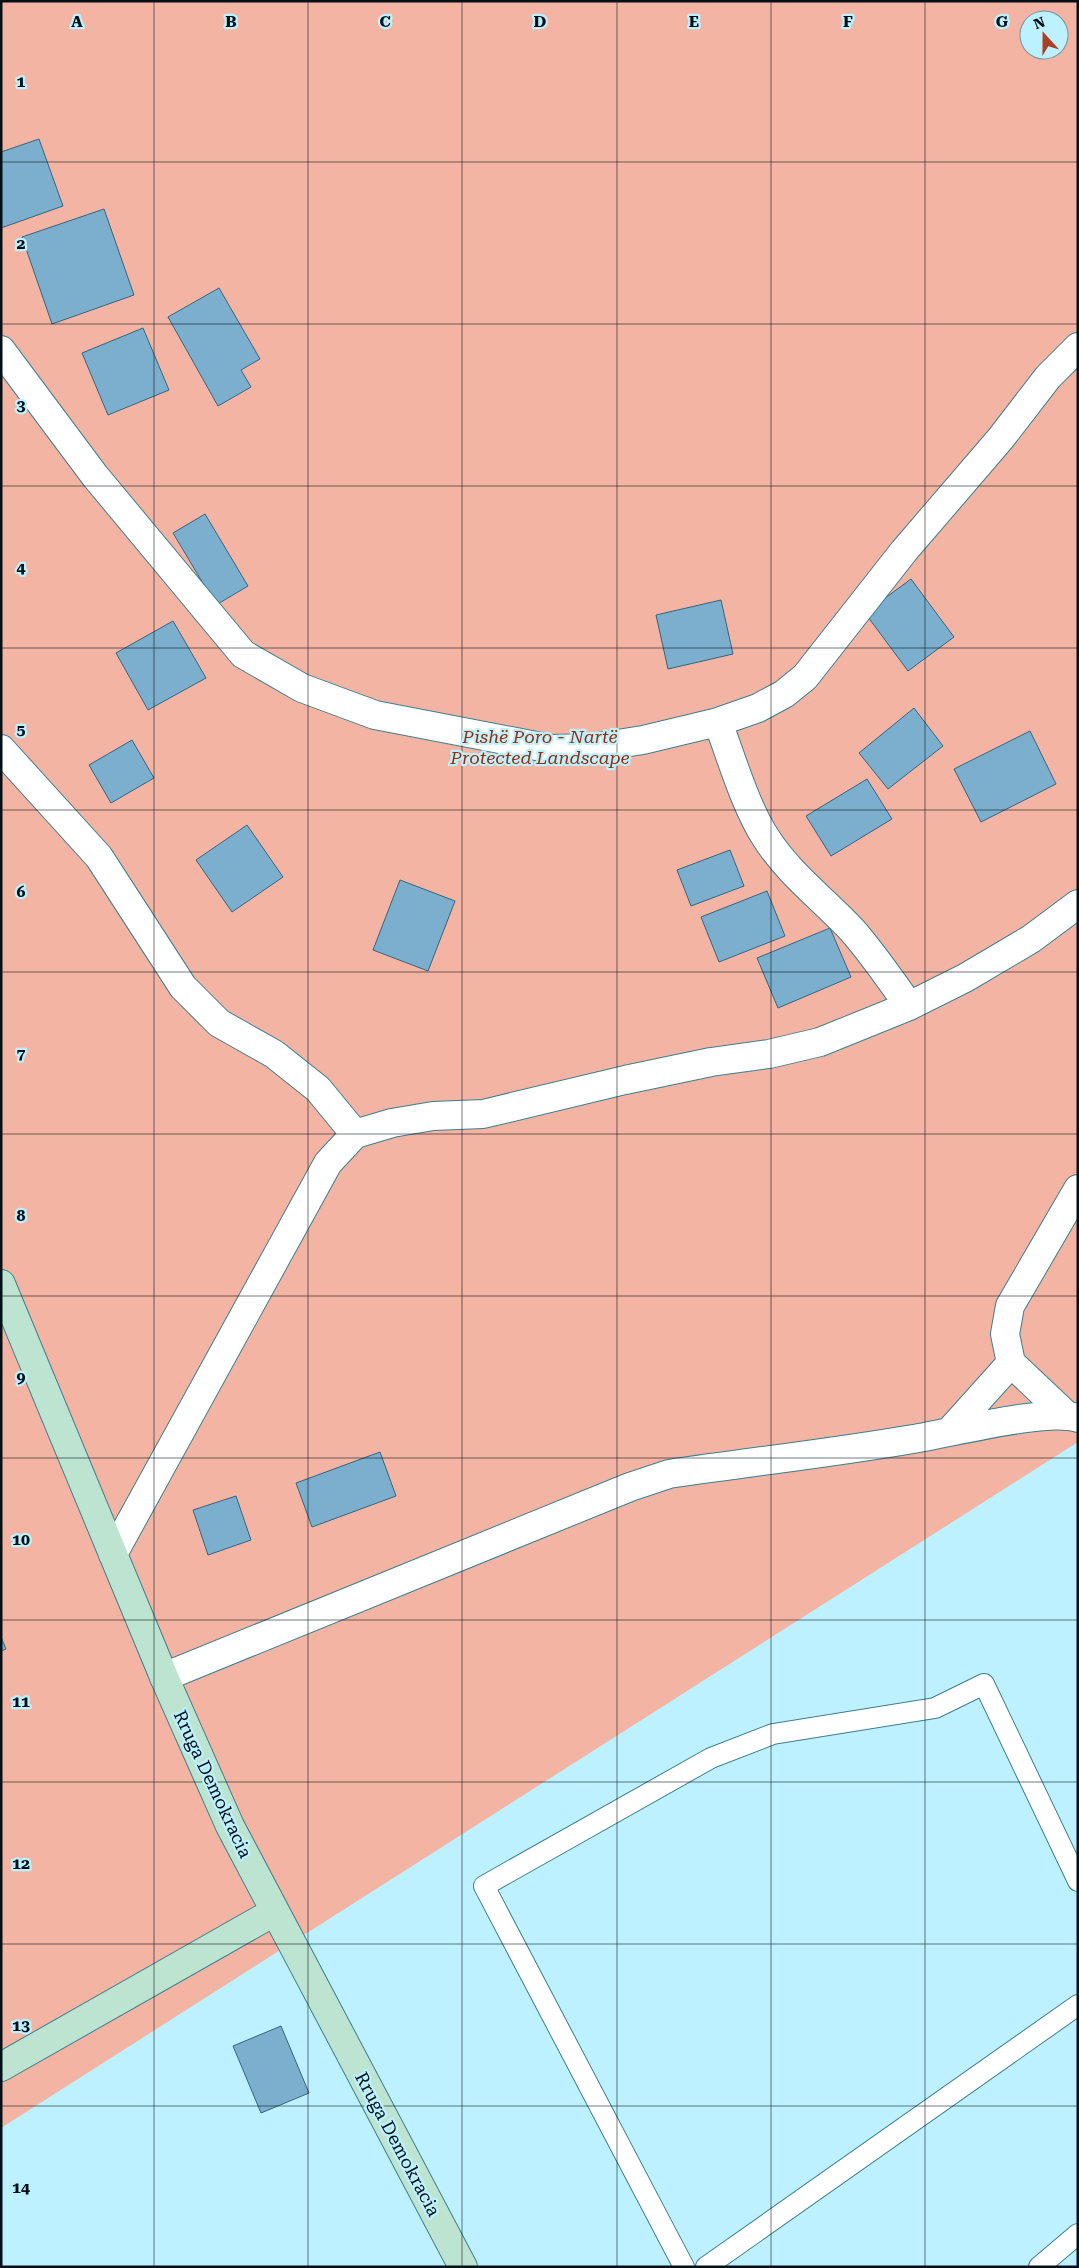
<svg xmlns="http://www.w3.org/2000/svg" width="1079" height="2268" font-family="'Roboto Serif',serif">
	<style>
		.green { fill: #f3b4a3; fill-rule: evenodd }
		.building { fill: #7cafce; stroke: #336480 }
		.lines { fill: none; stroke-linecap: round; stroke-linejoin: round }
		.service-casing { stroke: #3e7e8e; stroke-width: 22 }
		.minor-casing { stroke: #3e7e8e; stroke-width: 30 }
		.secondary-casing { stroke: #3e7e8e; stroke-width: 30 }
		.service { stroke: #fff; stroke-width: 20 }
		.minor { stroke: #fff; stroke-width: 28 }
		.secondary { stroke: #bde4d1; stroke-width: 28 }
		.grid { fill: none; stroke: #001016; stroke-width: 1; stroke-opacity: 0.55 }
		.labels { text-anchor: middle; dominant-baseline: central; stroke-width: 4.5; stroke-linejoin: round; paint-order: stroke }
		.park-label { font-size: 18px; font-style: italic; fill: #982c0b; stroke: #bdf1ff }
		.street-label { font-size: 18px; fill: #001016; stroke: #bdf1ff }
		.grid-label { font-size: 16px; text-anchor: middle; font-weight: bold; fill: #001016; stroke: #bdf1ff; stroke-width: 4.5; stroke-linejoin: round; paint-order: stroke }
	</style>
	<rect width="100%" height="100%" fill="#bdf1ff"/>
	<path class="green" d="M1,1H1078V1442L1,2128ZM1029,20H1059V50H1029Z"/>
	<path class="building" d="M39,139L63,206L1,228V152Z
		M104,209L134,295L52,324L22,237Z
		M219,288L260,359L241,370L251,387L218,406L168,317Z
		M143,328L169,390L108,415L82,353Z
		M205,514L248,586L216,605L173,533Z
		M911,579L954,637L908,671L865,613Z
		M721,600L733,654L668,669L656,615Z
		M173,621L206,678L148,710L116,653Z
		M914,708L943,746L888,789L859,753Z
		M1030,731L1056,784L981,822L954,769Z
		M132,740L154,778L111,803L89,765Z
		M867,779L892,819L831,856L806,816Z
		M247,825L283,877L232,912L196,860Z
		M730,850L744,886L691,906L677,870Z
		M400,880L455,901L428,971L373,950Z
		M767,891L785,936L719,962L701,917Z
		M830,928L851,977L778,1008L757,958Z
		M380,1452L396,1496L312,1527L296,1483Z
		M236,1496L251,1540L208,1555L193,1510Z
		M1,1637L6,1649L1,1651Z
		M281,2026L309,2093L261,2113L233,2046Z"/>
	<g class="lines">
		<defs>
			<path id="service" d="M684,2267L484,1886L711,1758L773,1734L935,1708L984,1684L1078,1881
				M706,2267L1078,2005
				M1039,2267L1078,2234"/>
			<path id="minor" d="M1,350L95,476L243,654L302,688L375,715L552,749L592,748L643,740L718,722C731,757 746,808 766,838C789,874 823,899 852,930C873,954 891,980 909,1006
				M718,722L758,708L784,694L805,677L904,551L1001,438L1048,377L1078,347
				M1,749L99,857L183,987L219,1023L274,1054L318,1089L355,1134
				M1065,1414L1011,1363L1005,1334L1010,1306L1078,1189
				M949,1432L1011,1363
				M113,1554L328,1163L355,1134L392,1123L433,1116L483,1114L625,1080L711,1062L769,1054L820,1042L909,1006L965,978L1031,939L1078,904
				M164,1677L630,1487L669,1474C750,1462 832,1453 913,1439C951,1433 1046,1408 1078,1418"/>
			<path id="secondary" d="M1,1284L164,1677L230,1826L463,2267
				M1,2067L274,1912"/>
		</defs>
		<use href="#service" class="service-casing"/>
		<use href="#minor" class="minor-casing"/>
		<use href="#secondary" class="secondary-casing"/>
		<use href="#service" class="service"/>
		<use href="#minor" class="minor"/>
		<use href="#secondary" class="secondary"/>
	</g>
	<path class="grid" d="M154,1V2267M308,1V2267M462,1V2267M617,1V2267M771,1V2267M925,1V2267M1,162H1078M1,324H1078M1,486H1078M1,648H1078M1,810H1078M1,972H1078M1,1134H1078M1,1296H1078M1,1458H1078M1,1620H1078M1,1782H1078M1,1944H1078M1,2106H1078"/>
	<g class="labels">
		<g class="park-label">
			<text x="540" y="736">Pishë Poro - Nartë<tspan x="540" dy="21">Protected Landscape</tspan></text>
		</g>
		<g class="street-label">
			<text transform="translate(213 1784) rotate(65)">Rruga Demokracia</text>
			<text transform="translate(398 2144) rotate(62)">Rruga Demokracia</text>
		</g>
	</g>
	<g class="grid-label">
		<text x="77" y="27">A</text>
		<text x="231" y="27">B</text>
		<text x="385" y="27">C</text>
		<text x="540" y="27">D</text>
		<text x="694" y="27">E</text>
		<text x="848" y="27">F</text>
		<text x="1002" y="27">G</text>
		<text x="21" y="87">1</text>
		<text x="21" y="249">2</text>
		<text x="21" y="411">3</text>
		<text x="21" y="573">4</text>
		<text x="21" y="735">5</text>
		<text x="21" y="897">6</text>
		<text x="21" y="1059">7</text>
		<text x="21" y="1221">8</text>
		<text x="21" y="1383">9</text>
		<text x="21" y="1545">10</text>
		<text x="21" y="1707">11</text>
		<text x="21" y="1869">12</text>
		<text x="21" y="2031">13</text>
		<text x="21" y="2193">14</text>
	</g>
	<rect width="1079" height="2268" fill="none" stroke="#001016" stroke-width="5"/>
	<g transform="translate(1044 35) rotate(339)"><circle r="24" fill="#bdf1ff" stroke="#7197a2"/>
	<path d="M0-4L9 19L0 12L-9 19Z" fill="#aa4126"/>
	<text y="-8" font-size="14" font-weight="bold" text-anchor="middle" fill="#001016">N</text>
	</g>
</svg>
